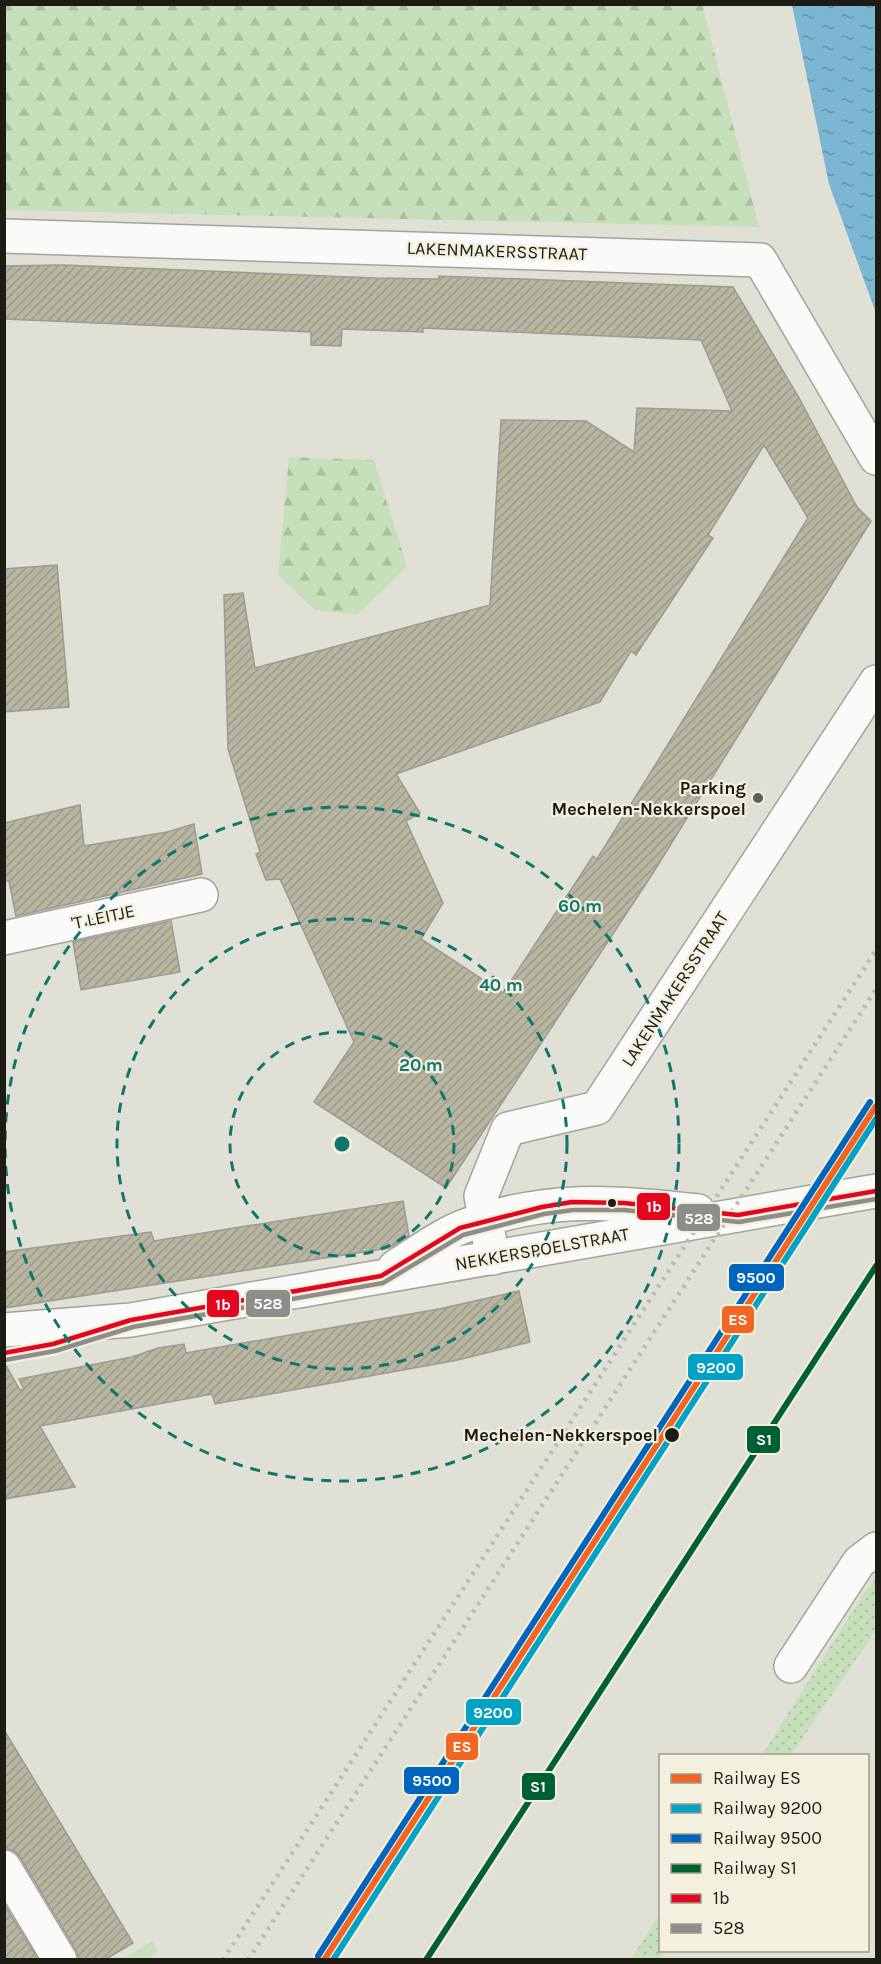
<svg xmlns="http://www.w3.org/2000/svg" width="881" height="1964" font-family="Karla,sans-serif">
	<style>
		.grass { fill: url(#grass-dots) }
		.forest { fill: url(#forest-firs) }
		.green { fill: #c6e0bc }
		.water { fill: url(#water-ripples) }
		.building { fill: url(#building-hatch); stroke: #9c9b92; stroke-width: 1.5; fill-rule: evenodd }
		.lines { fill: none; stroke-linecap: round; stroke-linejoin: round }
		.minor-casing { stroke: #a4a39b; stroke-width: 36 }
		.major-casing { stroke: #a4a39b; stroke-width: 36 }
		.minor { stroke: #fafaf9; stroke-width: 33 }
		.major { stroke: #fafaf9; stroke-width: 33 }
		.rail { stroke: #babab6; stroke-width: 4.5; stroke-dasharray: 3 6; stroke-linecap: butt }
		.bus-1-casing { stroke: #f3f0dd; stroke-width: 9 }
		.bus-2-casing { stroke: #f3f0dd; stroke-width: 9 }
		.bus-1 { stroke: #e40521; stroke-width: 4.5 }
		.bus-2 { stroke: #8e8d8a; stroke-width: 4.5 }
		.rail-1-casing { stroke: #f3f0dd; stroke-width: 10 }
		.rail-2-casing { stroke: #f3f0dd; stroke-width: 10 }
		.rail-3-casing { stroke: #f3f0dd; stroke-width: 10 }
		.rail-4-casing { stroke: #f3f0dd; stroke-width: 10 }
		.rail-1 { stroke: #f26522; stroke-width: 6 }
		.rail-2 { stroke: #01a2c5; stroke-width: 6 }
		.rail-3 { stroke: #0065bd; stroke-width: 6 }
		.rail-4 { stroke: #005f33; stroke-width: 6 }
		.ring { fill: none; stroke: #0f766e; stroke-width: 3; stroke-dasharray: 10 8 }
		.poi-dot { fill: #616058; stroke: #f3f0dd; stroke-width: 2 }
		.bus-dot { fill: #1c1b14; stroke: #f3f0dd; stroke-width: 2 }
		.labels { text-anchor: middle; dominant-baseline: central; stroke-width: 4.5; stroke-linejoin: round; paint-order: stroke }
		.street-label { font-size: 18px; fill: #1c1b14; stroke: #f3f0dd }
		.poi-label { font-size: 18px; font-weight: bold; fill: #1c1b14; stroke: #f3f0dd; text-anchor: end }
		.stop-label { font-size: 18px; font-weight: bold; fill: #1c1b14; stroke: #f3f0dd; text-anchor: end }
		.centre { fill: #0f766e; stroke: #f3f0dd; stroke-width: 3 }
		.ring-label { font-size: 18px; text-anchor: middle; font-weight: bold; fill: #0f766e; stroke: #f3f0dd; stroke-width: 4.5; stroke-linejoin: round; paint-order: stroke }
		.line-badge { stroke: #f3f0dd; stroke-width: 2 }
		.badge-label { font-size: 16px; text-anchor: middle; font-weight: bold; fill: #fff }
	</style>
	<defs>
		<pattern id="grass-dots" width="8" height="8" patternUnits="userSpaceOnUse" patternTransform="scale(1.5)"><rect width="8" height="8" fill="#c6e0bc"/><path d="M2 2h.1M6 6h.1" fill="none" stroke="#aac0a1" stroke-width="1.8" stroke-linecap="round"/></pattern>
		<pattern id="forest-firs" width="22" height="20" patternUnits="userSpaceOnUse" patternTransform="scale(1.5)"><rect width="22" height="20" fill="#c6e0bc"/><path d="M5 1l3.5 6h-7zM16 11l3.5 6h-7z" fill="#aac0a1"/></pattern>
		<pattern id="water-ripples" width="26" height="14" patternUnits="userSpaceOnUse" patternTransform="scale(1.5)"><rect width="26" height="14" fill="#7bb6d2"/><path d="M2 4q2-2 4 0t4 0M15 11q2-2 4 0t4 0" fill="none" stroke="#6493a9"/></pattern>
		<pattern id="building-hatch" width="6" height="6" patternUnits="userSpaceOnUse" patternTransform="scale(1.5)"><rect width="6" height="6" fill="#b8b5a0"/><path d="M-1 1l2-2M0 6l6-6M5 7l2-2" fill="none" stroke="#9e9b89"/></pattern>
	</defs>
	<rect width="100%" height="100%" fill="#e1e0d5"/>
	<path class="grass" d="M876,1578V1630L791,1755H762L864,1593Z
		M660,1914V1950L665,1951L659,1959H631Z"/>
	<path class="forest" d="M702,4L759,227L5,210V5Z
		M289,457L374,460L407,567L357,615L315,610L278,576Z"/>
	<path class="green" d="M153,1941L158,1951L150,1959H122Z"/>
	<path class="water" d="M792,5H876V313L829,184Z"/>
	<path class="building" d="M63,265L374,278L439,279V276L733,287L798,396L857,507L871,521L653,873L446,1188L314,1102L354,1042L280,879L266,880L256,854L260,852L228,749L224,595L243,593L255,668L490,605L501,420L586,421L634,452L637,408L732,411L701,340L423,328V332L342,329L341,346L311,345V332L4,319V266ZM764,445L808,518L597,859L593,856L503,993L421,939L443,903L406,821L420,813L396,774L600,702L631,651L636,655L713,538L708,535Z
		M57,565L69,707L4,712V569Z
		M80,805L84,846L167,832L194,824L202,874L16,916L9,881H4V823Z
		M171,921L180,972L81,990L73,942Z
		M403,1201L409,1236L389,1248L4,1308V1252L151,1232L154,1241Z
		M519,1291L530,1342L458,1360L215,1404L212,1394L40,1426L75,1487L4,1499V1362L20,1390L24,1389L19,1379L132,1357L158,1348L184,1344L186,1353L439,1309Z
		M4,1730L133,1943L106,1959H79L76,1950L20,1857L14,1851L4,1848Z
		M4,1904L38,1959H4Z"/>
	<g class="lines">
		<defs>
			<path id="minor" d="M4,236L760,260L876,458
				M4,938L201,895
				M493,1258L481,1196L508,1129L597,1108L876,682
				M791,1666L859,1562L876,1549
				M4,1867L60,1960"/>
			<path id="major" d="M395,1267C416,1254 439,1236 462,1227C544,1196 613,1201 698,1211
				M4,1330L131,1320L876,1191"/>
		</defs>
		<use href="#minor" class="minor-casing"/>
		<use href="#major" class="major-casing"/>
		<use href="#minor" class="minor"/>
		<use href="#major" class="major"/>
		<path class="rail" d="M223,1960L876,950
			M248,1960L876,989"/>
		<defs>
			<path id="bus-1" d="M4,1353L53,1344L131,1320L381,1276L460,1228L542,1207L572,1202L624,1203L738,1215L876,1191"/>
			<path id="bus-2" d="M5,1360L55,1351L133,1327L383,1283L463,1235L544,1214L573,1210H624L739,1222L876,1199"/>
		</defs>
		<use href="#bus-1" class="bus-1-casing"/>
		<use href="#bus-2" class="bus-2-casing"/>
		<use href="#bus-1" class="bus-1"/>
		<use href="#bus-2" class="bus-2"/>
		<defs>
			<path id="rail-1" d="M324,1960L876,1106"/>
			<path id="rail-2" d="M333,1960L876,1119"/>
			<path id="rail-3" d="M318,1956L870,1102"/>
			<path id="rail-4" d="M426,1960L876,1266"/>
		</defs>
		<use href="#rail-1" class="rail-1-casing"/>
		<use href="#rail-2" class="rail-2-casing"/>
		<use href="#rail-3" class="rail-3-casing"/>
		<use href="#rail-4" class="rail-4-casing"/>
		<use href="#rail-1" class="rail-1"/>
		<use href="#rail-2" class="rail-2"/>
		<use href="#rail-3" class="rail-3"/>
		<use href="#rail-4" class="rail-4"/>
	</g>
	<g class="ring">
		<circle cx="342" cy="1144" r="112"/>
		<circle cx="342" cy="1144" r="225"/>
		<circle cx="342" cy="1144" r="337"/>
	</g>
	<circle class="poi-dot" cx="758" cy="798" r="6"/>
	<g class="bus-dot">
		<circle cx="612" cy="1203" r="5"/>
		<circle cx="672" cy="1435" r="8"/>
	</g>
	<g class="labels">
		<g class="street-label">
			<text transform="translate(497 251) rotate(2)">LAKENMAKERSSTRAAT</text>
			<text transform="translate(103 917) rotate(-12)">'T LEITJE</text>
			<text transform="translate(675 989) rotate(-57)">LAKENMAKERSSTRAAT</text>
			<text transform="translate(542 1249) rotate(-10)">NEKKERSPOELSTRAAT</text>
		</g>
		<g class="poi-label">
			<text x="746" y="788">Parking<tspan x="746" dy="21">Mechelen-Nekkerspoel</tspan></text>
		</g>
		<g class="stop-label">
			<text x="658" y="1435">Mechelen-Nekkerspoel</text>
		</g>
	</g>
	<circle cx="342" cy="1144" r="9" class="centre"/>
	<g class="ring-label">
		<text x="580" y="912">60 m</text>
		<text x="501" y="991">40 m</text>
		<text x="421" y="1071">20 m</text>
	</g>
	<g class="line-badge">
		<rect x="636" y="1192" width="35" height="29" rx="6" fill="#e40521"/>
		<rect x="676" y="1203" width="45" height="29" rx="6" fill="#8e8d8a"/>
		<rect x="728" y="1263" width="57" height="29" rx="6" fill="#0065bd"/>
		<rect x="245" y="1289" width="46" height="29" rx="6" fill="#8e8d8a"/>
		<rect x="206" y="1289" width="34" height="29" rx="6" fill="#e40521"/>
		<rect x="721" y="1305" width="34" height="29" rx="6" fill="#f26522"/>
		<rect x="687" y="1353" width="57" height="28" rx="6" fill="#01a2c5"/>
		<rect x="746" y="1425" width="35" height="29" rx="6" fill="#005f33"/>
		<rect x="465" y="1698" width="57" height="28" rx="6" fill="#01a2c5"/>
		<rect x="445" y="1732" width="34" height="29" rx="6" fill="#f26522"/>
		<rect x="403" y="1766" width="57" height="29" rx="6" fill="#0065bd"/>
		<rect x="521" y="1772" width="35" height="29" rx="6" fill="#005f33"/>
	</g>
	<g class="badge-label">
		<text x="654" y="1212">1b</text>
		<text x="699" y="1224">528</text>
		<text x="756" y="1283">9500</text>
		<text x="268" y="1309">528</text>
		<text x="223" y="1310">1b</text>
		<text x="738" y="1325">ES</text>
		<text x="716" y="1373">9200</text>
		<text x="764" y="1445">S1</text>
		<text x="493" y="1718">9200</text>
		<text x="462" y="1752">ES</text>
		<text x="432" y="1786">9500</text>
		<text x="538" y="1792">S1</text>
	</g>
	<rect width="881" height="1964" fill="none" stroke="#1c1b14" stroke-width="12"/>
	<rect x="659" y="1754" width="210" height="198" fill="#f3f0dd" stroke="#9d9b8d" stroke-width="1.5"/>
	<rect x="671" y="1774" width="30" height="9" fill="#f26522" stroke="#9d9b8d" stroke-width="1.5"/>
	<text x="713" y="1784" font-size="18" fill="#1c1b14">Railway ES</text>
	<rect x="671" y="1804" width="30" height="9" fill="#01a2c5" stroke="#9d9b8d" stroke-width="1.5"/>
	<text x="713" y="1814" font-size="18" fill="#1c1b14">Railway 9200</text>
	<rect x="671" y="1834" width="30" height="9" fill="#0065bd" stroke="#9d9b8d" stroke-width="1.5"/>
	<text x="713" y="1844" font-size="18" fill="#1c1b14">Railway 9500</text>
	<rect x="671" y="1864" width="30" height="9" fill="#005f33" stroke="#9d9b8d" stroke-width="1.5"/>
	<text x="713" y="1874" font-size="18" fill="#1c1b14">Railway S1</text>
	<rect x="671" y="1894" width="30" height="9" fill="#e40521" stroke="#9d9b8d" stroke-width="1.5"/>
	<text x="713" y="1904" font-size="18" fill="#1c1b14">1b</text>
	<rect x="671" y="1924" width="30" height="9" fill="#8e8d8a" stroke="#9d9b8d" stroke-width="1.5"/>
	<text x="713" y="1934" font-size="18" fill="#1c1b14">528</text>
</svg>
